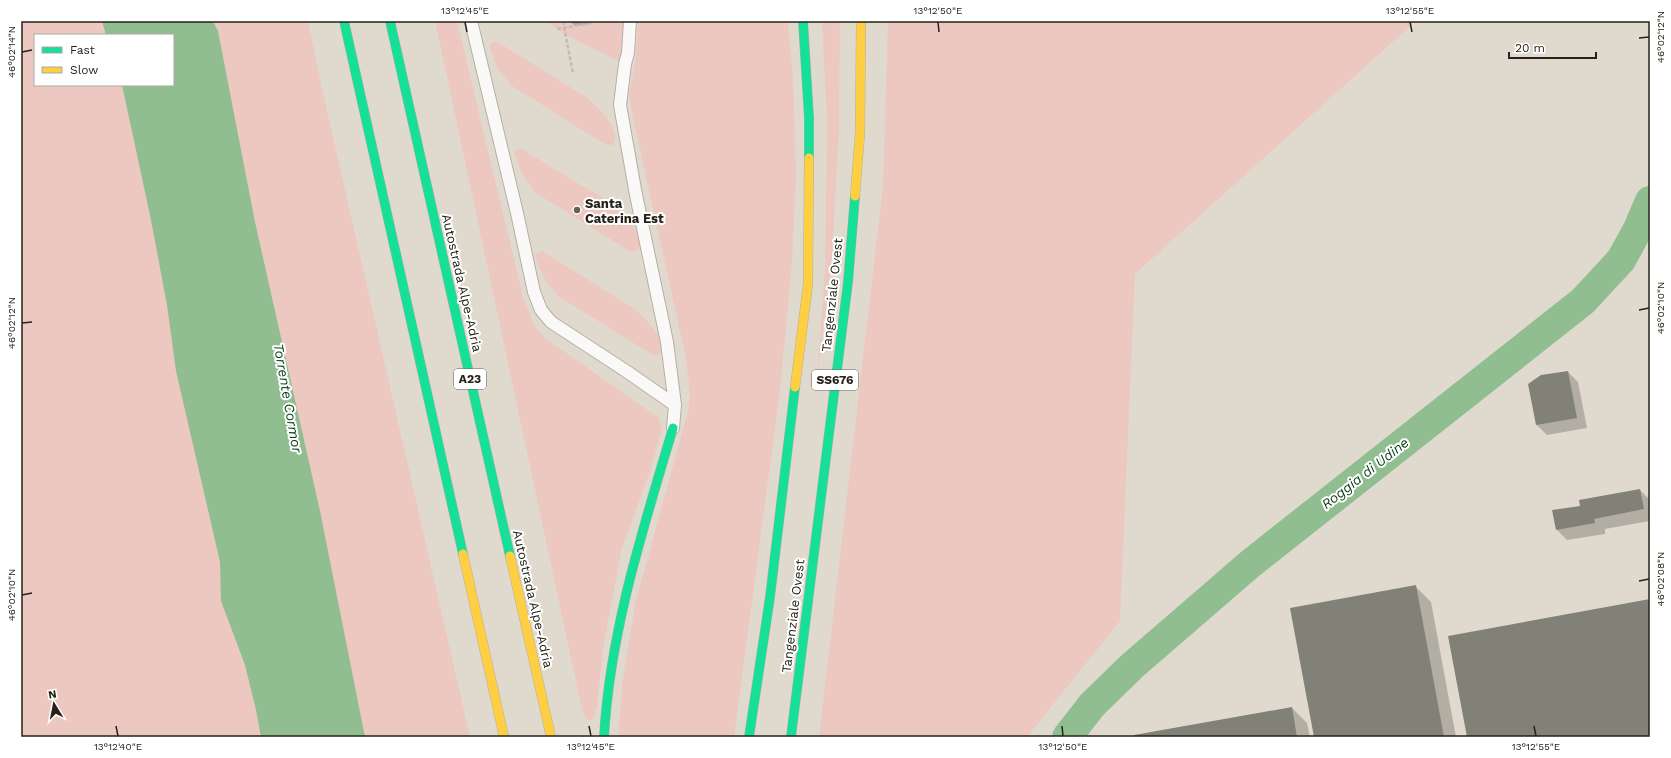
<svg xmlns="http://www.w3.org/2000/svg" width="1671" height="758" font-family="'Work Sans',sans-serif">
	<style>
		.green { fill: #edc8c0; fill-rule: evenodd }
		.water { fill: #90be90 }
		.shadow { fill: #0003 }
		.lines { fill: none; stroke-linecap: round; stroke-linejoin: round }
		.canal { stroke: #90be90; stroke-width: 30 }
		.building { fill: #828177 }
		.lane-casing { stroke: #b4afa5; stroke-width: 14 }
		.fast-casing { stroke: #b4afa5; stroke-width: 10 }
		.slow-casing { stroke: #b4afa5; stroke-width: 10 }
		.path { stroke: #bfbdb8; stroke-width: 2.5; stroke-dasharray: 4 2; stroke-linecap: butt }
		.lane { stroke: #faf9f8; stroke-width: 12 }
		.fast { stroke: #16e098; stroke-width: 9 }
		.slow { stroke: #ffcf43; stroke-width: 9 }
		.ticks { fill: none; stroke: #262219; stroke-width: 1.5 }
		.poi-dot { fill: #676258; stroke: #fff; stroke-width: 1.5 }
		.labels { text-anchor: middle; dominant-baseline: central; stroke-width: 4; stroke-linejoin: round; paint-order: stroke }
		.shield { fill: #fff; stroke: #67645e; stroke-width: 1 }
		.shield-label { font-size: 12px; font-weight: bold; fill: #262219 }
		.poi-label { font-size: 13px; font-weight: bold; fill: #262219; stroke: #fff; text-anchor: start }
		.street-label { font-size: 13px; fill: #262219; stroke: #fff }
		.water-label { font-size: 14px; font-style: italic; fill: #093d15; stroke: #fff }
		.neatline { fill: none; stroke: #262219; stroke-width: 1.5 }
		.ticks-label { font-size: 10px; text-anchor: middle; fill: #262219 }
	</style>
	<rect width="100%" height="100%" fill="#e0dace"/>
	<path class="green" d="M21,21H308L325,102L470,737H21ZM35,35H173V85H35Z
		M435,21H457L524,301L534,325L545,338L659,418L662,430L651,469L622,548L603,648L597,707L592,720H587L582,710Z
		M545,21H625L624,36L620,62L566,35Z
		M638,21H788L793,78L796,176L792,262L780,391L734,737H618L623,678L635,604L682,433L688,411L690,395L686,358L633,118L629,96L636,57Z
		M822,21H840L839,129L832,255L817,379L825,270L827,122Z
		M888,21H1416L1135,274L1120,621L1027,737H819L883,186Z
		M496,41L586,97C596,105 625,132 612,145H606L512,86L497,68L489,45Z
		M520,148L611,203C622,213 644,233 639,249L634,252H631L536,193L522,174L514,152Z
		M542,251L632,307C643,317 666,336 661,353L655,356L653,355L558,296L544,278L537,262L535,255Z"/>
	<path class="water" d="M102,21H213L218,31L255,222L320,511L365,737H261L256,710L245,665L221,601L220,562L176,371L167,305L151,220L122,85H173V35H106Z"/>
	<path class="shadow" d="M570,21H592L593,23L575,26Z
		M1568,372L1578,382L1587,428L1547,435L1537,425Z
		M1640,490L1650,500V521L1605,529V534L1567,540L1557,530L1581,506Z
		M1415,586L1431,602L1456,737H1315Z
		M1292,708L1307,723L1310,737H1135Z"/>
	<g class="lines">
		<path class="canal" d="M1067,737L1092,705L1132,666L1250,564L1583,301L1621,260L1638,229L1650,201"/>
	</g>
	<path class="building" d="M1568,371L1577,418L1536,425L1528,384L1541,375Z
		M1640,489L1644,509L1594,519L1595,523L1556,530L1552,510L1580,506L1579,500Z
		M1416,585L1444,737H1314L1290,608Z
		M1650,599V737H1467L1448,636Z
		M1292,707L1297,737H1134V735Z"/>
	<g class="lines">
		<defs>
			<path id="lane" d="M471,21L517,213L534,292L541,310L551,322L626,371L675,405
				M630,21L628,53L625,64L620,105L636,195L667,342L675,405L673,428"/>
			<path id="fast" d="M344,21L463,554
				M390,21L510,556
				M803,21L809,118V158
				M604,737C610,631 643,529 673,428
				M749,737L770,597L795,387
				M791,737L848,282L855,196"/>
			<path id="slow" d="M855,196L860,133L861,21
				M795,387L808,284L809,158
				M463,554L504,737
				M510,556L551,737"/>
		</defs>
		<use href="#lane" class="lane-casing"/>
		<use href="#fast" class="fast-casing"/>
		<use href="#slow" class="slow-casing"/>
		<path class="path" d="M563,21L573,74
			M557,29L592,23V21"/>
		<use href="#lane" class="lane"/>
		<use href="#fast" class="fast"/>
		<use href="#slow" class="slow"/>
	</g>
	<path class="ticks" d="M465,22L467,32M938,22L939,32M1410,22L1412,32M1639,38L1649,37M22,52L32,50M1639,310L1649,308M22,323L32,322M1639,581L1649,579M22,595L32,593M116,726L118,736M589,726L591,736M1062,726L1063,736M1534,726L1536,736"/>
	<circle class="poi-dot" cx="577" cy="210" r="4"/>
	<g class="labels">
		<g class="shield">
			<rect x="454" y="369" width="32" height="20" rx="3"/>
			<rect x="812" y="370" width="46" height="20" rx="3"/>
		</g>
		<g class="shield-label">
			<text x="470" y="379">A23</text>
			<text x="835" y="380">SS676</text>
		</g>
		<g class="poi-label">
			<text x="585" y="203">Santa<tspan x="585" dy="15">Caterina Est</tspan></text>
		</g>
		<g class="street-label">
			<text transform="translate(462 283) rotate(77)">Autostrada Alpe-Adria</text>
			<text transform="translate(832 295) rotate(-84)">Tangenziale Ovest</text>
			<text transform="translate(533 599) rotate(77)">Autostrada Alpe-Adria</text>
			<text transform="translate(793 616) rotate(-83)">Tangenziale Ovest</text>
		</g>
		<g class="water-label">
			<text transform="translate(288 398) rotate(80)">Torrente Cormor</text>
			<text transform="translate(1365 473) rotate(-38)">Roggia di Udine</text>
		</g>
	</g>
	<rect width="1671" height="758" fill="none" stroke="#ffffff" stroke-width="44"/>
	<rect x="34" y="34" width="140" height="52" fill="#ffffff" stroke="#a8a7a3"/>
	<rect x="42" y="47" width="20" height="6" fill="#16e098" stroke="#a8a7a3"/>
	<text x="70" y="54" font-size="12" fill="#262219">Fast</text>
	<rect x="42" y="67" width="20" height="6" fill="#ffcf43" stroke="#a8a7a3"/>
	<text x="70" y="74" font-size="12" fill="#262219">Slow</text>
	<g transform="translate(54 704) rotate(350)" stroke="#ffffff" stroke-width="3" paint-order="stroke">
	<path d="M0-3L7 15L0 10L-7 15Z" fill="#262219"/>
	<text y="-6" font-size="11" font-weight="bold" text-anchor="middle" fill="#262219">N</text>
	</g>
	<path d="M1509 52v6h87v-6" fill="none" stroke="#262219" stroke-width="2"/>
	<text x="1515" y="52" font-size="12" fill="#262219" stroke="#ffffff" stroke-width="3" paint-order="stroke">20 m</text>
	<rect x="22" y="22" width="1627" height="714" class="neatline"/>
	<g class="ticks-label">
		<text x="465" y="14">13°12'45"E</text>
		<text x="938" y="14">13°12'50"E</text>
		<text x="1410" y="14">13°12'55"E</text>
		<text transform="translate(1660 37) rotate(-90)" y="4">46°02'12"N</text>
		<text transform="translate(11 52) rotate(-90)" y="4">46°02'14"N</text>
		<text transform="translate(1660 308) rotate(-90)" y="4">46°02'10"N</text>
		<text transform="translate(11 323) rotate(-90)" y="4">46°02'12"N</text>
		<text transform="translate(1660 579) rotate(-90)" y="4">46°02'08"N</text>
		<text transform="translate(11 595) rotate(-90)" y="4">46°02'10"N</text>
		<text x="118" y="750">13°12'40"E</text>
		<text x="591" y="750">13°12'45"E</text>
		<text x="1063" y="750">13°12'50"E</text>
		<text x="1536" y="750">13°12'55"E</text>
	</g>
</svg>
